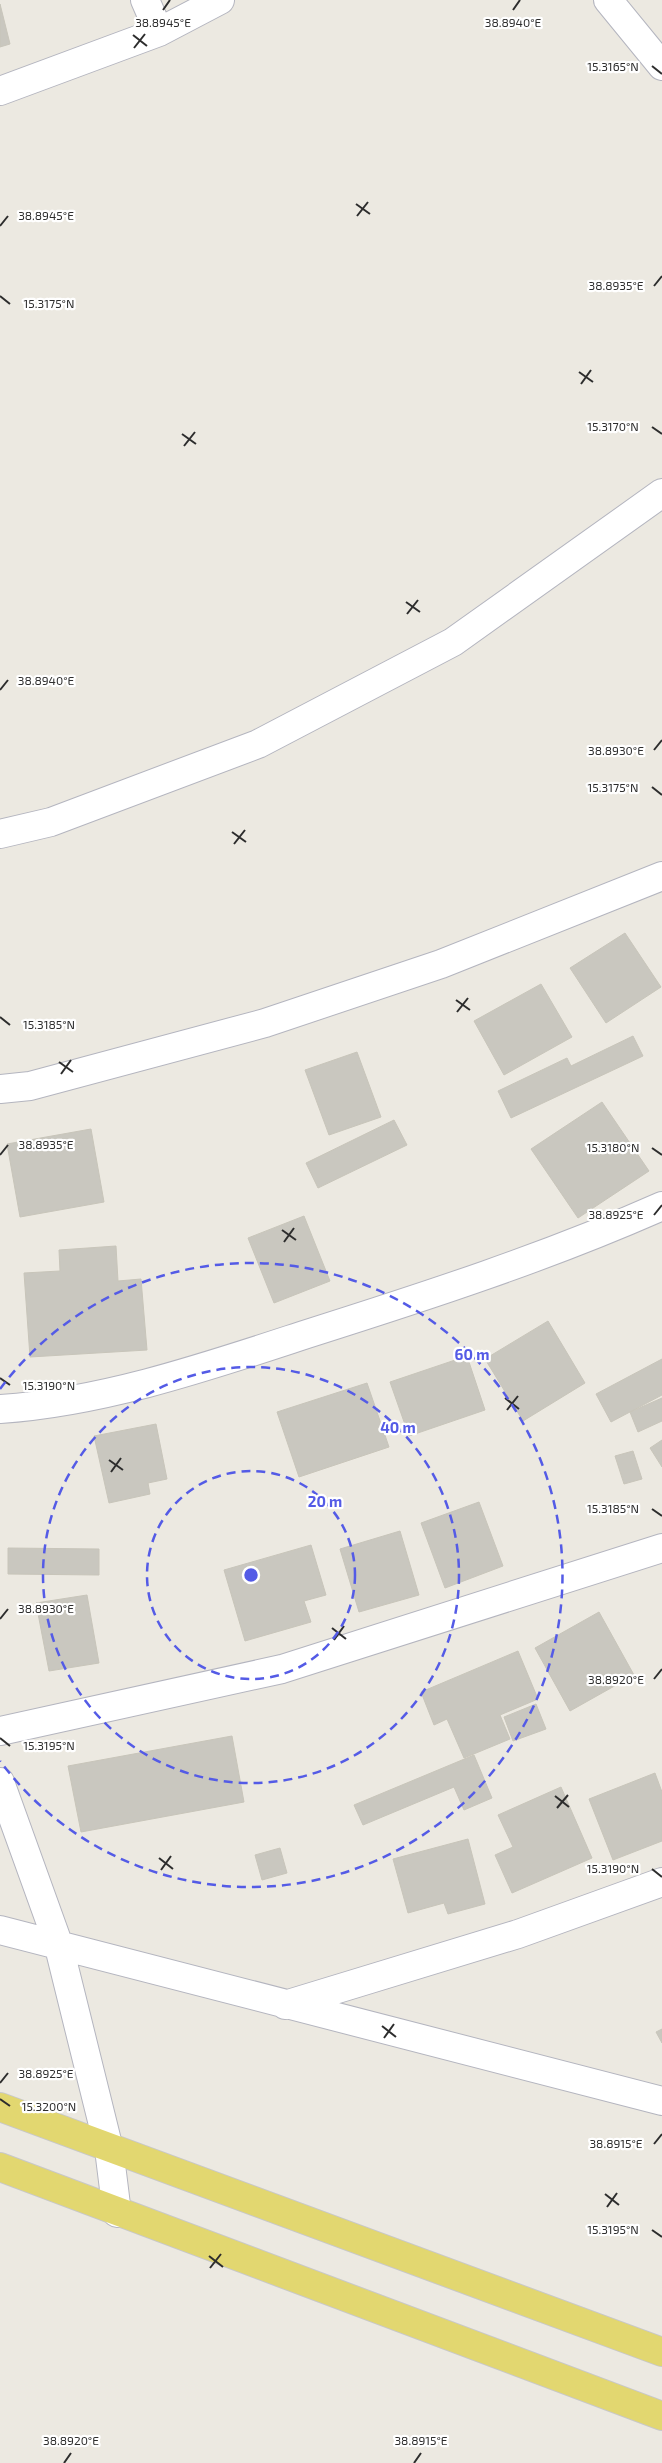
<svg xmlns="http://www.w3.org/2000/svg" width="662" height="2463" font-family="'Exo 2',sans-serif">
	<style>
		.building { fill: #c9c7bf; stroke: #c8c5ba }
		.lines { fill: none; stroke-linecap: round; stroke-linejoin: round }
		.minor-casing { stroke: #b4b5bf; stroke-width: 30 }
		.major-casing { stroke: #c8c8c8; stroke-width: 30 }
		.minor { stroke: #fff; stroke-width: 28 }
		.major { stroke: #e2d770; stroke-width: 28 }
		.ticks { fill: none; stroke: #2d2d2d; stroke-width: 2 }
		.ring { fill: none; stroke: #545be6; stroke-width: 2.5; stroke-dasharray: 9 6 }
		.ticks-label { font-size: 12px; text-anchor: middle; fill: #2d2d2d; stroke: #fff; stroke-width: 4.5; stroke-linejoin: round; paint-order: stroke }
		.centre { fill: #545be6; stroke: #fff; stroke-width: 2.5 }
		.ring-label { font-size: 15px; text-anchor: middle; font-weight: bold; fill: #545be6; stroke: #fff; stroke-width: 4.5; stroke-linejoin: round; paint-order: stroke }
	</style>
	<rect width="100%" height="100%" fill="#ece9e1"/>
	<path class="building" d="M0,4L10,44L0,47Z
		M625,933L661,987L606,1023L570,968Z
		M541,984L572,1037L504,1075L474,1021Z
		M633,1036L643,1056L511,1118L498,1091L567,1058L571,1066Z
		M357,1052L381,1117L329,1135L305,1070Z
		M602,1102L649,1171L578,1218L531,1149Z
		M394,1120L407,1145L318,1188L306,1163Z
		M91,1129L104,1202L20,1217L7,1144Z
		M304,1216L330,1281L274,1303L248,1238Z
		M116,1246L118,1281L141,1279L147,1350L30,1357L24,1273L60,1271L59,1250Z
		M548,1321L585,1383L523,1421L485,1359Z
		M467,1356L485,1410L409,1436L390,1382Z
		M662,1359V1395L611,1422L596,1394Z
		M367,1383L389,1447L299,1477L277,1412Z
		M662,1398V1421L638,1432L630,1412Z
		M156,1424L167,1479L148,1483L150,1494L109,1503L94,1436Z
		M662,1440V1467L650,1448Z
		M633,1451L642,1479L624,1484L615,1456Z
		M479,1502L503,1566L445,1588L421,1523Z
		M400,1531L419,1595L359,1612L340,1549Z
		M311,1545L326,1595L304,1601L311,1622L245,1641L224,1570Z
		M8,1548L99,1549V1575L8,1574Z
		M87,1595L99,1663L49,1671L36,1603Z
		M599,1612L634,1675L570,1711L535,1648Z
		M518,1651L538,1699L500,1715L510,1739L464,1758L447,1719L434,1725L421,1692Z
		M536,1704L546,1729L513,1741L504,1717Z
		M232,1736L244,1802L81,1832L68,1766Z
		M474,1755L492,1798L464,1810L454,1787L363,1825L354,1805Z
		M655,1773L662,1792V1841L613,1860L589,1799Z
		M561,1787L592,1858L512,1893L495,1855L513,1847L498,1815Z
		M468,1839L485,1904L448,1914L444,1903L408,1913L393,1859Z
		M280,1848L287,1873L262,1880L255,1855Z
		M662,2029V2043L656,2032Z"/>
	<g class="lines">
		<defs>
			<path id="minor" d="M145,0L159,32
				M608,0L662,66
				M0,91L159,32L220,0
				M0,834L51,822L258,744L453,642L662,493
				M0,1089L30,1086L265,1023L441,964L662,876
				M0,1409C104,1402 209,1366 307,1334C427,1296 547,1257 662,1206
				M0,1731L282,1669L662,1548
				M0,1782L58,1943L109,2149L117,2213
				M0,1930L662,2101
				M285,2005L518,1934L662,1882"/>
			<path id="major" d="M0,2107L662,2352
				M0,2167L662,2416"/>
		</defs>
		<use href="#minor" class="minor-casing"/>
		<use href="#major" class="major-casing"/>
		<use href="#minor" class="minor"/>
		<use href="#major" class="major"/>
	</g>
	<path class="ticks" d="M163,10L170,0M513,10L520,0M133,35L147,46M134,48L145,34M652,66L662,74M356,204L370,214M357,216L368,202M0,226L8,216M654,286L662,276M0,296L10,304M579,372L593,382M581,384L591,370M652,427L662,434M182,434L196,444M184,446L195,432M406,602L420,612M407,614L418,600M0,690L8,680M654,750L662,740M652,787L662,795M232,832L246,842M234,844L245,830M456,1000L470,1010M457,1012L468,998M0,1017L10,1025M59,1062L73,1072M61,1074L71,1060M652,1148L662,1155M0,1155L8,1145M654,1215L662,1205M282,1230L296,1240M284,1242L294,1228M0,1378L10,1385M505,1398L519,1409M507,1410L518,1396M109,1460L123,1470M111,1472L121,1458M652,1509L662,1516M0,1619L8,1609M332,1628L346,1639M334,1640L344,1626M654,1679L662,1669M0,1738L10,1746M555,1796L569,1807M557,1808L568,1795M159,1858L173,1869M652,1869L662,1877M161,1870L171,1856M382,2026L396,2037M384,2038L394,2024M0,2083L8,2073M0,2099L10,2106M654,2144L662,2134M605,2194L619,2205M607,2207L617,2193M652,2230L662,2237M209,2256L223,2267M210,2268L221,2254M64,2463L71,2453M414,2463L421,2453"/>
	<g class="ring">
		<circle cx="251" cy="1575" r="104"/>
		<circle cx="251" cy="1575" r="208"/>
		<path d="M0 1389A312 312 0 1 1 0 1761"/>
	</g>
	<g class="ticks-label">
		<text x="163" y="27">38.8945°E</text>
		<text x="513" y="27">38.8940°E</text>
		<text x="613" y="71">15.3165°N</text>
		<text x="46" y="220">38.8945°E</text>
		<text x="616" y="290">38.8935°E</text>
		<text x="49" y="308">15.3175°N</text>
		<text x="613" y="431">15.3170°N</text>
		<text x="46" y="685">38.8940°E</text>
		<text x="616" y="755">38.8930°E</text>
		<text x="613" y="792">15.3175°N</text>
		<text x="49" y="1029">15.3185°N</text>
		<text x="46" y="1149">38.8935°E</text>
		<text x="613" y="1152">15.3180°N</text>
		<text x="616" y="1219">38.8925°E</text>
		<text x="49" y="1390">15.3190°N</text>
		<text x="613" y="1513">15.3185°N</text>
		<text x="46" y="1613">38.8930°E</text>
		<text x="616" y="1684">38.8920°E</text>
		<text x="49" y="1750">15.3195°N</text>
		<text x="613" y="1873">15.3190°N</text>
		<text x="46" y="2078">38.8925°E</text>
		<text x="49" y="2111">15.3200°N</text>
		<text x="616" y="2148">38.8915°E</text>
		<text x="613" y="2234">15.3195°N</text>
		<text x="71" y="2445">38.8920°E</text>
		<text x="421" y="2445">38.8915°E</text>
	</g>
	<circle cx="251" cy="1575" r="8" class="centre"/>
	<g class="ring-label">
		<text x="472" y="1360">60 m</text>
		<text x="398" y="1433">40 m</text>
		<text x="325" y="1507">20 m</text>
	</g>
</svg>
